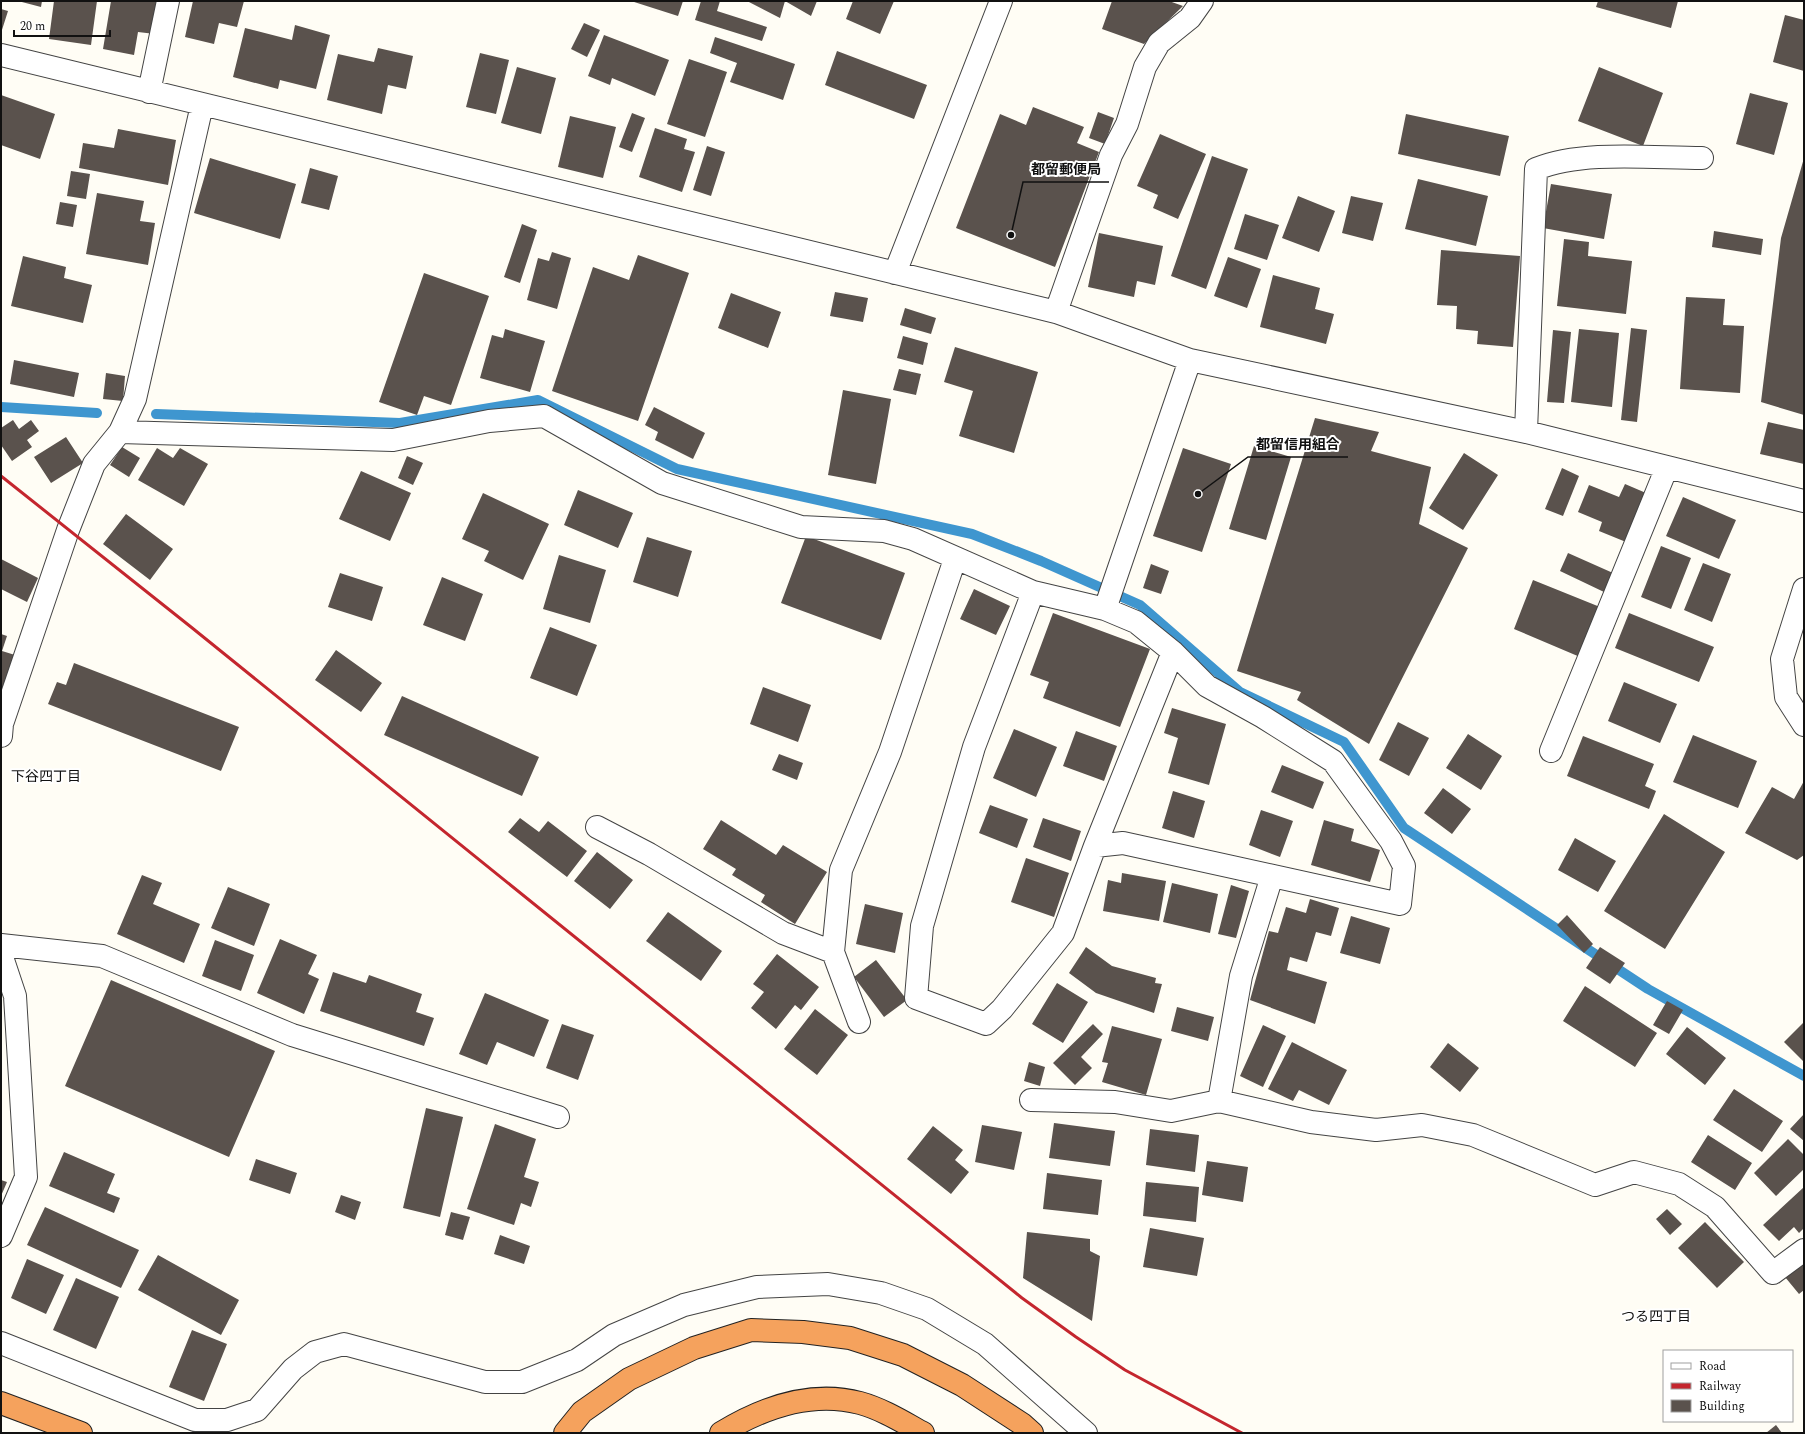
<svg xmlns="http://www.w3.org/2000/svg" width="1805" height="1434" font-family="Spectral,'Noto Sans JP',serif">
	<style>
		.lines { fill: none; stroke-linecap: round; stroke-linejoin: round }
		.stream { stroke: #3f96cf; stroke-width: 10 }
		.building { fill: #5a524d }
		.minor-casing { stroke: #444; stroke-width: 24 }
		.highway-casing { stroke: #222; stroke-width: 24 }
		.minor { stroke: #fff; stroke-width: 22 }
		.highway { stroke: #f5a25d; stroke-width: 22 }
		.rail { stroke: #c4262e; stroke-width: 3 }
		.labels { text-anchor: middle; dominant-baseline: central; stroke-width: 4; stroke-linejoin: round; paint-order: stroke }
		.neighbourhood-label { font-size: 14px; fill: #111; stroke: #fff }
		.leader { fill: none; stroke: #111; stroke-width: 1.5 }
		.callout-dot { fill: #111; stroke: #fff; stroke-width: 1.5 }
		.callout-label { font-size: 14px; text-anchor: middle; font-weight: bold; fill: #111; stroke: #fff; stroke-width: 4; stroke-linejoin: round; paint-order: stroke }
	</style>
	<rect width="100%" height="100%" fill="#fffdf5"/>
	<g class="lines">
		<path class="stream" d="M1,407L97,413
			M156,414L400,423L538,400L677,469L972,534L1041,561L1140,605L1240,692L1344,742L1404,828L1648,989L1804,1076"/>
	</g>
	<path class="building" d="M18,1H42L41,7Z
		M54,1H97L91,45L49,39Z
		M111,1H160L155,34L138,32L134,55L103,49Z
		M193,1H244L237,27L219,23L214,44L185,37Z
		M631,1H683L678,16Z
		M701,1H720L717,11L767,27L762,41L695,20Z
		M747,1H817L811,16L785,1L780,18Z
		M853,1H894L880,34L846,19Z
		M1112,1H1169L1183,6L1144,44L1102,29Z
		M1598,1H1678L1671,28L1596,7Z
		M1,9L8,11L1,33Z
		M1785,15L1804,20V71L1773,62Z
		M584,23L600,30L587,57L571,49Z
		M295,25L330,35L316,89L280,80L278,89L233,77L245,28L292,40Z
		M604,35L669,60L655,96L612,78L610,85L588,76Z
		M715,37L795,64L783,100L730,82L737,63L710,53Z
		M378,48L413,56L406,89L388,85L382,114L327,100L338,54L374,62Z
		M837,51L927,85L914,119L825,85Z
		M480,53L509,60L496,114L466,107Z
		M689,59L727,72L705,137L667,124Z
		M517,67L556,78L541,134L501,123Z
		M1599,67L1663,93L1643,146L1578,121Z
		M1750,93L1788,103L1774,155L1736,144Z
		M1,95L55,114L40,159L1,145Z
		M1033,107L1084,127L1077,143L1099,152L1055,267L956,228L1000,114L1026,125Z
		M1098,112L1114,118L1105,144L1089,138Z
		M632,113L645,118L632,152L619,147Z
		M1406,114L1509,136L1500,176L1398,154Z
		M570,116L616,127L603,178L558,167Z
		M655,128L687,139L684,149L695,152L682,192L639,177Z
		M118,129L176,140L168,185L79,168L83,143L114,148Z
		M1160,134L1206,154L1178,219L1153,208L1158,195L1137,186Z
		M707,146L725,152L711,196L693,190Z
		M1212,156L1248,169L1206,289L1171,276Z
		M210,158L296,184L280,239L194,213Z
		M1804,158V415L1761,402L1781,238Z
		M310,168L338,176L329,210L301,203Z
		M71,171L90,174L86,199L67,196Z
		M1418,179L1488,196L1476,246L1405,229Z
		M1551,184L1612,194L1604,239L1543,228Z
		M97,193L144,201L140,221L155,223L148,265L86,254Z
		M1298,196L1335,211L1319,252L1282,238Z
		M1351,196L1383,203L1373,241L1342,233Z
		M60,202L77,205L73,227L56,224Z
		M1245,214L1279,225L1267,260L1234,249Z
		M522,224L537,230L520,283L504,277Z
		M1714,231L1763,239L1761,255L1712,247Z
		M1099,233L1163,246L1155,285L1137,281L1134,297L1088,287Z
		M1564,239L1589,242L1588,256L1632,261L1626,314L1557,306Z
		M1441,250L1520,256L1513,347L1477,344L1478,331L1456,329L1457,306L1437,305Z
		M552,252L571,258L557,309L527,300L538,258L549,261Z
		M638,255L689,273L638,421L552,391L593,267L629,280Z
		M23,256L66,267L64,278L92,285L83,323L11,306Z
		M1228,257L1261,269L1247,308L1214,296Z
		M424,273L489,296L451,405L424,396L417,415L379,402Z
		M1273,275L1320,288L1315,309L1334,314L1326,344L1260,327Z
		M835,292L868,298L863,322L830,316Z
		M731,293L781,312L768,348L718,328Z
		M1686,297L1725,299L1723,325L1744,326L1740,393L1680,389Z
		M905,308L936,318L931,334L900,325Z
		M1631,328L1647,330L1637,422L1621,420Z
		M505,329L545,341L530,392L480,378L492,335L503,338Z
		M1579,329L1619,333L1612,407L1571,402Z
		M1553,330L1571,332L1564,403L1547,402Z
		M903,336L928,343L923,365L897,358Z
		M955,347L1038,372L1014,453L959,436L973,391L944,382Z
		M14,360L79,373L74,397L10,384Z
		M899,369L921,374L916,395L893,390Z
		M106,373L125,376L123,401L103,399Z
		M843,390L891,399L876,484L828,475Z
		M654,407L705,433L693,459L655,440L658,432L645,425Z
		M1315,418L1379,432L1371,451L1431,467L1419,524L1468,548L1369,744L1297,700L1301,692L1237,671Z
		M13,420L19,429L31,420L39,431L27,440L32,447L12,461L1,445V428Z
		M1768,422L1804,430V464L1760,454Z
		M66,437L83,463L51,483L34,457Z
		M1254,446L1291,457L1266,540L1229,529Z
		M122,447L140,458L129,477L110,465Z
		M157,448L173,458L180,448L208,464L184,506L138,480Z
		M1183,448L1231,464L1202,552L1153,536Z
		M1464,453L1498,475L1463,530L1429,508Z
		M407,456L423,463L413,485L398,478Z
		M1562,468L1579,476L1563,516L1545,509Z
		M361,471L411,493L390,541L339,519Z
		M1625,484L1646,493L1626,542L1599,531L1602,522L1578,512L1589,485L1619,497Z
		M578,490L633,513L618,548L564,525Z
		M483,493L549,524L523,580L484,561L489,551L462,539Z
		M1683,497L1736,520L1719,559L1666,536Z
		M126,514L173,549L150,580L103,544Z
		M806,536L905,573L881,640L781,603Z
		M647,537L692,551L678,597L633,582Z
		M1661,546L1691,558L1671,609L1641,597Z
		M1568,553L1613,573L1604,592L1560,571Z
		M559,555L606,570L590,623L543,609Z
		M1,559L38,578L27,602L1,589Z
		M1703,563L1731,574L1712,622L1684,610Z
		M1151,564L1169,571L1161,594L1143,588Z
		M340,573L383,587L372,621L328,607Z
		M442,577L483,594L465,641L423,625Z
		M1533,580L1600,607L1580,657L1514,629Z
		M974,589L1010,606L996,635L960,619Z
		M1053,613L1150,649L1120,727L1043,698L1049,682L1030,675Z
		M1629,613L1714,647L1699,682L1615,648Z
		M550,627L597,645L577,696L530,678Z
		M1,634L7,636L2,651L15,655L2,692Z
		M336,650L382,683L361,712L315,680Z
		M74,663L239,727L221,771L48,704L57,682L66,685Z
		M1624,682L1677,704L1660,743L1608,721Z
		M763,687L811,705L798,742L750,724Z
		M402,696L539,757L522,796L384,735Z
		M1172,708L1226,724L1209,785L1168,773L1178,738L1164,733Z
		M1398,722L1429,738L1409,776L1379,760Z
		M1014,729L1057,747L1036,797L993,778Z
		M1076,731L1117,746L1104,781L1063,766Z
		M1468,734L1502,756L1481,790L1446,768Z
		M1693,735L1757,761L1738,808L1673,782Z
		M1583,736L1654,764L1645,786L1656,791L1649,809L1567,776Z
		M779,754L803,763L797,780L772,770Z
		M1282,765L1324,782L1313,809L1271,792Z
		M1804,781V855L1797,860L1745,833L1772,787L1794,799Z
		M1443,788L1471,809L1452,834L1424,813Z
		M1173,791L1205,801L1194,838L1162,828Z
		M990,805L1028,819L1017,848L979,833Z
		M1261,810L1293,821L1280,857L1249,845Z
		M1664,814L1725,852L1665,949L1604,911Z
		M520,818L539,832L548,821L587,851L567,877L508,832Z
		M1043,818L1081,831L1071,861L1033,847Z
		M721,820L776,855L783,845L827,872L795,924L761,902L765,895L732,875L736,869L703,849Z
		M1324,820L1354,829L1351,841L1380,850L1370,882L1311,865Z
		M1575,838L1616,861L1598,892L1558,870Z
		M597,852L633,880L610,909L574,881Z
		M1026,858L1069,873L1054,917L1011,902Z
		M1122,873L1166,881L1159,921L1103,911L1108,880L1121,883Z
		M142,875L162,883L153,904L200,924L184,963L117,934Z
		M1172,883L1218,894L1210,933L1163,922Z
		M1231,885L1249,891L1236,938L1218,934Z
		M228,887L270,904L254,946L211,928Z
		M1310,899L1339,908L1331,936L1316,932L1307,962L1290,957L1287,970L1327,982L1315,1024L1250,1000L1269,931L1278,933L1286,907L1306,913Z
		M865,904L903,913L895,953L856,944Z
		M668,912L722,951L701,981L646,941Z
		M1567,915L1593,944L1584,953L1557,925Z
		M1351,916L1390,928L1380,964L1340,953Z
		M280,939L317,955L308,974L319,979L304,1014L257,993Z
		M215,940L254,955L241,991L202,976Z
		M1086,947L1112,966L1156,978L1155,983L1162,984L1154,1013L1096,993L1069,973Z
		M1600,947L1625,963L1610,984L1586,968Z
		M777,954L819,987L801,1010L795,1005L776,1029L751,1008L764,992L753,984Z
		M876,960L907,1000L884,1017L854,977Z
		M333,972L366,983L369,975L422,994L416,1012L434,1018L424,1046L320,1011Z
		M111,980L275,1051L229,1157L65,1086Z
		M1057,983L1088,1002L1063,1043L1032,1024Z
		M1585,986L1657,1033L1635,1067L1563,1021Z
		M485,993L549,1020L534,1057L497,1042L487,1065L459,1054Z
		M1667,1001L1683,1010L1669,1034L1653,1025Z
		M1177,1007L1214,1017L1208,1041L1171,1031Z
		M815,1009L848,1035L817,1075L784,1049Z
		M1804,1022V1062L1784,1042Z
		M562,1024L594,1035L578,1080L546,1068Z
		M1093,1024L1103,1034L1081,1057L1092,1068L1075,1085L1053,1063Z
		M1263,1025L1286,1036L1263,1087L1240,1076Z
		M1112,1026L1162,1039L1146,1095L1102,1082L1108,1063L1102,1062Z
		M1687,1027L1726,1058L1705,1085L1666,1054Z
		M1292,1042L1347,1070L1329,1105L1299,1090L1293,1101L1268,1089Z
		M1448,1043L1479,1068L1460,1092L1430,1067Z
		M1029,1062L1045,1067L1040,1086L1024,1081Z
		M1734,1089L1783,1121L1762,1152L1713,1120Z
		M426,1108L463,1117L440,1217L403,1208Z
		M1804,1114V1141L1790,1129Z
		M1054,1123L1115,1131L1110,1166L1049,1158Z
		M495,1124L536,1139L524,1177L539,1182L531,1207L521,1203L514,1225L467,1209Z
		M982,1125L1022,1132L1014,1170L975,1162Z
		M933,1126L963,1150L955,1160L969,1172L951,1194L907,1159Z
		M1150,1129L1199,1135L1195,1172L1146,1165Z
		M1708,1135L1752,1163L1735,1190L1691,1162Z
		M1788,1139L1804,1155V1169L1776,1196L1754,1173Z
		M64,1152L115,1174L107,1193L120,1198L114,1213L49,1186Z
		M256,1159L297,1173L290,1194L249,1180Z
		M1207,1161L1248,1167L1243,1202L1202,1195Z
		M1047,1173L1102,1180L1098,1215L1043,1209Z
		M1,1180L7,1182L1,1196Z
		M1146,1182L1199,1187L1196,1222L1143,1216Z
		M1804,1187V1228L1799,1233L1794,1227L1779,1241L1763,1225Z
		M341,1195L361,1202L355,1220L335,1212Z
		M45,1207L139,1250L121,1288L27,1245Z
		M1667,1209L1682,1224L1670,1235L1656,1219Z
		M451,1212L470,1217L463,1240L445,1235Z
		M1705,1222L1744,1262L1717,1288L1678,1248Z
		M1150,1228L1204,1238L1197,1276L1143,1267Z
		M1027,1232L1090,1239V1251L1100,1256L1092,1321L1023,1278Z
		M500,1235L530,1246L524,1264L494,1254Z
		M158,1255L239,1300L221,1335L138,1290Z
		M27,1259L64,1275L46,1314L11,1298Z
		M1803,1264L1804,1290L1799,1294L1785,1277Z
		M76,1278L119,1297L96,1349L53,1330Z
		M192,1330L227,1344L204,1401L169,1387Z
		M1776,1425L1782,1433H1766Z"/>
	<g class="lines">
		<defs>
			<path id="minor" d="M1,55L1056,312L1190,360L1526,432L1804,501
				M149,92L168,1
				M895,273L1001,1
				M1056,312L1111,155L1127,124L1145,67L1159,43L1190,18L1202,1
				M120,432L393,440L489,421L544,416L662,483L801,527L884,531L913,539L1033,592L1105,609L1136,622L1173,652L1207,686L1263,717L1333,761L1391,841L1404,866L1400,904L1123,843L1095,846L1063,933L1002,1009L986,1024L916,998L922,926L974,747L1033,592
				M1526,432L1536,169C1583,150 1651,158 1702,158
				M1804,589L1782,659L1786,697L1804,725
				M1105,609L1190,360
				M1,736L2,724L68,530L94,464L120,432L135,399L202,105
				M1551,751L1667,467
				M597,827L649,854L783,933L833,952
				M1095,846L1173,652
				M1,945L102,956L292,1035L558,1117
				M1,954L15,996L26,1177L1,1236
				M859,1022L833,952L841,870L890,752L955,559
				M1031,1100L1115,1102L1171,1111L1219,1101L1311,1122L1376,1130L1422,1125L1473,1135L1595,1185L1634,1172L1679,1184L1715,1207L1773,1273L1804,1250
				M1219,1101L1241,976L1272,876
				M1,1343L195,1420H227L257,1410L293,1369L315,1352L344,1344L485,1382H522L577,1360L614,1335L684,1305L757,1287L828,1284L881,1293L927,1309L985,1344L1086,1433"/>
			<path id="highway" d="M1,1403L81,1433
				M565,1433L582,1412L629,1379L694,1348L751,1330L803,1332L850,1338L903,1355L962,1385L1022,1424L1032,1433
				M721,1433C762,1408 811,1390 860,1403C882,1409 903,1422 923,1433"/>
		</defs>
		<use href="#minor" class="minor-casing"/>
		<use href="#highway" class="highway-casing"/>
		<use href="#minor" class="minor"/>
		<use href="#highway" class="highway"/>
		<path class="rail" d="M1,476L191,627L1022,1298L1076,1337L1125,1370L1242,1433"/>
	</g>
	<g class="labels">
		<g class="neighbourhood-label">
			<text x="46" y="776">下谷四丁目</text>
			<text x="1656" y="1316">つる四丁目</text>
		</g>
	</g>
	<path class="leader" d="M1011 235L1023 182H1109M1198 494L1248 457H1348"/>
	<g class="callout-dot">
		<circle cx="1011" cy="235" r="4"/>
		<circle cx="1198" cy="494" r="4"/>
	</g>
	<g class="callout-label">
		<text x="1066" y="174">都留郵便局</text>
		<text x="1298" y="449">都留信用組合</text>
	</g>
	<rect width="1805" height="1434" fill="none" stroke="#111111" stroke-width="4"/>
	<rect x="1663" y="1350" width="130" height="72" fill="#ffffff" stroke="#a0a0a0"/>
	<rect x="1671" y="1363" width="20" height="6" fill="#ffffff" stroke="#a0a0a0"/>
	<text x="1699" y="1370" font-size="12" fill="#111111">Road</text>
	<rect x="1671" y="1383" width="20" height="6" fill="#c4262e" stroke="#a0a0a0"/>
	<text x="1699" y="1390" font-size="12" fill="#111111">Railway</text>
	<rect x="1671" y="1400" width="20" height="12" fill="#5a524d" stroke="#a0a0a0"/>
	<text x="1699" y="1410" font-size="12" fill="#111111">Building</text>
	<path d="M14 30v6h96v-6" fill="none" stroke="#111111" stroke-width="2"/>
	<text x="20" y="30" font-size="12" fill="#111111" stroke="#ffffff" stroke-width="3" paint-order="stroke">20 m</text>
</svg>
